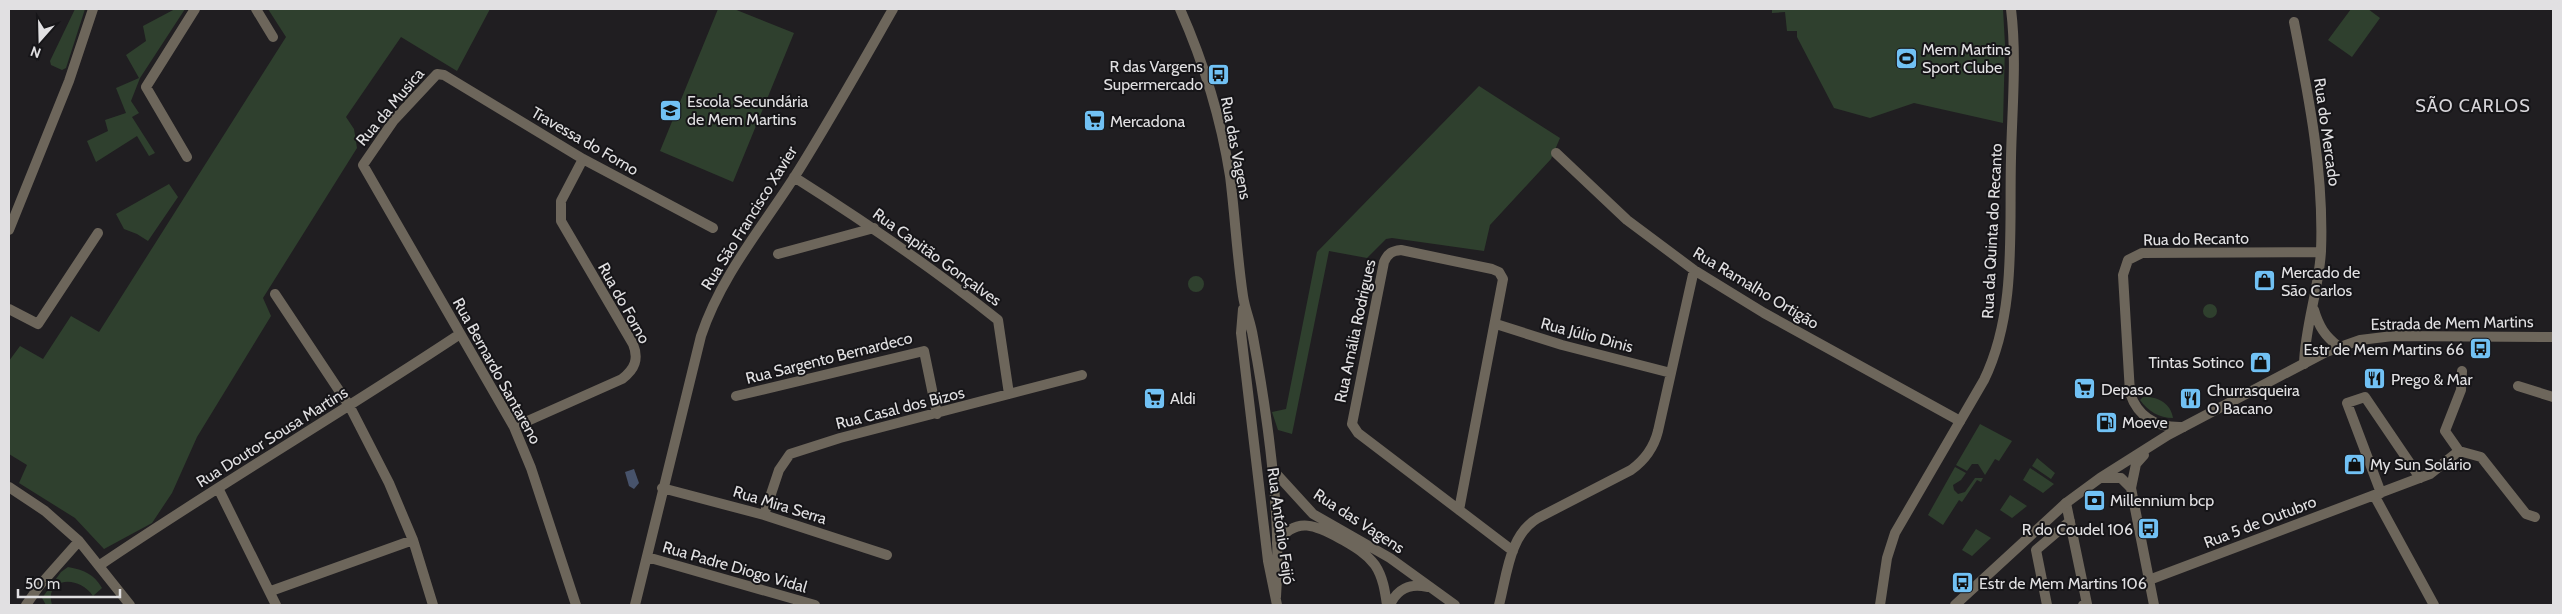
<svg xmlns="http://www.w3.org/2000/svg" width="2562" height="614" font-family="Cabin,sans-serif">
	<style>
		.green { fill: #2f402e }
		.water { fill: #47536b }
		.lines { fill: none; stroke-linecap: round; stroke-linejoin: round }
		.minor { stroke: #6d665b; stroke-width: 10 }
		.tertiary { stroke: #6d665b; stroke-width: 10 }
		.labels { text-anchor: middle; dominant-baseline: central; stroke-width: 4; stroke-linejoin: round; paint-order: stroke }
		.poi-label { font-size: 16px; fill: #e1e0e2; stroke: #161518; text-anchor: start }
		.street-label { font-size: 16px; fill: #e1e0e2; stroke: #161518 }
		.neighbourhood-label { font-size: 18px; letter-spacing: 1px; fill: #d7d5d9; stroke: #161518 }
	</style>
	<rect width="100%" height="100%" fill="#201e21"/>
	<path class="green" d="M75,9H85L66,68L62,70L51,65L50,61Z
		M175,9H185L140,78L131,101L139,113L132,117L155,153L149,156L137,136L96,162L87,141L108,131L105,120L126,113L116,88L139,78L126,55L146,41L143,26Z
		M268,9H490L457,71L401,37L346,117L354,129L357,148L263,298L271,316L197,437L172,493L152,523L104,549L75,518L19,483L27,465L9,454V361L20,346L43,359L71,316L99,332L286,37Z
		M718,9H734L794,33L733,182L660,151Z
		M1772,9H2003L2005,45L2003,123L1914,103L1870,118L1834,108L1797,37V31H1787L1785,12L1772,13Z
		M2351,9H2368L2380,18L2352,57L2328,40Z
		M1479,86L1560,138L1551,159L1490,225L1484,251L1392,238L1386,239L1367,258L1329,251L1292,434L1278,430L1272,412L1286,409L1317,252Z
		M169,184L178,197L148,241L137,234L124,229L116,214Z
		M1188 284a8 8 0 1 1 16 0a8 8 0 1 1-16 0Z
		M2203 311a7 7 0 1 1 14 0a7 7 0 1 1-14 0Z
		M2143,397C2157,396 2171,403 2173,418C2159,418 2148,411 2140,400Z
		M1980,424L2012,441L1999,461L1995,459L1985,475L1978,464H1972L1967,471L1956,465Z
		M2037,458L2055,473L2051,479L2032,466Z
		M1955,467L1966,473L1961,480L1953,485L1954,490L1958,494L1965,492L1975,478H1983L1981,482L1977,480L1962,502L1959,500L1943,525L1928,515Z
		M2030,468L2054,484L2043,493L2023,480Z
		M2010,495L2027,506L2012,518L2000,510Z
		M1976,529L1991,538L1972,556L1962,550Z
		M68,567C84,570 94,574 102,588L93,596C78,574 44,578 52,605H46L42,598L61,572Z"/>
	<path class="water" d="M634,469L639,483L634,489L629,486L625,472Z"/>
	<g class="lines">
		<path class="minor" d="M256,9L273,37
			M2294,22C2309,98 2324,173 2321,251C2319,289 2305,326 2304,364
			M1556,153L1627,220L1694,270L1764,313L1960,421
			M187,157L146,87L195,9
			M794,177C865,222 933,268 998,320L1009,394
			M778,254L874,228
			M275,294L350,407L389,483L413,540L433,605
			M9,309L38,324L98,233
			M2314,310C2319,327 2325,336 2339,347
			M1496,324L1562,345L1671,373
			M2462,371L2461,390L2445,431L2459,451L2481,457L2526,514L2535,517
			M2518,386L2553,397
			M736,396L924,351L937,414
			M514,427L622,379C635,369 639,359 633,344L561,221V201L583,159
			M2183,427C2158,428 2138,418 2130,393L2123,275L2128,260L2142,253L2321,252
			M1272,469L1313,514L1390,558L1455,605
			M9,487L45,511L79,541L130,605
			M218,488L276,605
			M662,488L764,515L887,555
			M2381,493L2347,403L2365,397L2420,478
			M2374,495L2434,605
			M2066,503L2087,604L2083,605
			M1459,510L1503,279L1499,272L1492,269L1401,250C1392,251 1388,253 1384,262L1352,424L1358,433L1513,551
			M764,515L779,470L790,454L840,438L1082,375
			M1277,543C1296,515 1317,526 1341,539C1353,546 1366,553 1375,565C1383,577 1385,591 1387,605
			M647,557L815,605
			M100,565C218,485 341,413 460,334
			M2149,580L2430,474L2459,451
			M271,591L413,540
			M26,605L40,585L79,541
			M576,605L531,468L514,427L363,165L394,120L437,74L444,75L583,159L713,228
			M635,605L701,336C721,276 761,229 795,176C829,122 861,65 893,9
			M1390,605C1397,589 1410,583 1427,587
			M1499,605C1507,575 1509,535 1538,518L1631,470C1645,460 1654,447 1658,431L1694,270
			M2047,605L2036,550L2070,521"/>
		<path class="tertiary" d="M1180,9C1203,61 1221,119 1230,176C1235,216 1237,256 1243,296C1245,310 1251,323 1253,337C1268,418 1282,515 1276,597
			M9,230L69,81L93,9
			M1243,309L1241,333L1268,561L1277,605
			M2144,455L2136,464L2131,488L2154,605
			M2102,478H2121L2131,488
			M1880,605L1887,558L1895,533L1984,380C2017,312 2009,232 2011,158C2012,109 2017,58 2011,9
			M1955,605L2066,503L2100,478L2168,435L2326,352L2360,340L2393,336L2553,337"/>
	</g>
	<defs>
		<symbol id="stadium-square" viewBox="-11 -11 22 22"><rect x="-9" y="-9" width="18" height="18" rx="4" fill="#71c1f4" stroke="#161518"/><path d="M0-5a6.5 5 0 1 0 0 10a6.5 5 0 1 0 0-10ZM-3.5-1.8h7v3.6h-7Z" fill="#111"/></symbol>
		<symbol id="bus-square" viewBox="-11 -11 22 22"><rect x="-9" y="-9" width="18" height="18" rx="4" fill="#71c1f4" stroke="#161518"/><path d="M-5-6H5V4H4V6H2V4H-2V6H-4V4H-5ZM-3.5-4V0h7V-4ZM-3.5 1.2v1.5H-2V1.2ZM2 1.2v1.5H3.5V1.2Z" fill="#111"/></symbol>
		<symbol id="school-square" viewBox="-11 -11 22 22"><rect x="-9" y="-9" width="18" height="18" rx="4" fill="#71c1f4" stroke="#161518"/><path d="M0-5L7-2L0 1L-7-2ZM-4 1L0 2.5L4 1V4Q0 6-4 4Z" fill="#111"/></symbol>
		<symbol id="supermarket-square" viewBox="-11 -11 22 22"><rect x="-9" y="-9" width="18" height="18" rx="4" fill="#71c1f4" stroke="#161518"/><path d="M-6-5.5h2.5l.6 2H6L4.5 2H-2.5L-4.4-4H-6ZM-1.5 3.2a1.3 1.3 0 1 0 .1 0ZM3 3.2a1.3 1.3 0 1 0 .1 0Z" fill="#111"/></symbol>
		<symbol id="shop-square" viewBox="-11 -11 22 22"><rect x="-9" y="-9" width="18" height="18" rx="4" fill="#71c1f4" stroke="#161518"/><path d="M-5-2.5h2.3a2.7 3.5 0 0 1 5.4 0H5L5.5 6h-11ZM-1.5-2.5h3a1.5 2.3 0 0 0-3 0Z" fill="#111"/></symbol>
		<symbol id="restaurant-square" viewBox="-11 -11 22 22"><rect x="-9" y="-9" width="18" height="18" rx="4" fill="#71c1f4" stroke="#161518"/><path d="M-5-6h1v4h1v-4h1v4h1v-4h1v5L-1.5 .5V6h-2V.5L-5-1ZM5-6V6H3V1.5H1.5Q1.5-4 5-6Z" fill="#111"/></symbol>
		<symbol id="fuel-square" viewBox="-11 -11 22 22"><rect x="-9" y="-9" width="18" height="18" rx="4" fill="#71c1f4" stroke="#161518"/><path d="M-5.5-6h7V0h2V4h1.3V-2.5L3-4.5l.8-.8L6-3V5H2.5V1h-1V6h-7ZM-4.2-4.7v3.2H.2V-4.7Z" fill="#111"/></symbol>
		<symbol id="bank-square" viewBox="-11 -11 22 22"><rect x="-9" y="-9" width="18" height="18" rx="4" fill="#71c1f4" stroke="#161518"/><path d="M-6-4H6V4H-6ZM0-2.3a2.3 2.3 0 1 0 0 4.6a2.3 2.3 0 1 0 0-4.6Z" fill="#111"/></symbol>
	</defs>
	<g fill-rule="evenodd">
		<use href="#stadium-square" x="1894" y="46" width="25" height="25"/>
		<use href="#bus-square" x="1206" y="62" width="25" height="25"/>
		<use href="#school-square" x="658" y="98" width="25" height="25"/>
		<use href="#supermarket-square" x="1082" y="108" width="25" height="25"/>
		<use href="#shop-square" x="2252" y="268" width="25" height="25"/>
		<use href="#bus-square" x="2468" y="336" width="25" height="25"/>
		<use href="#shop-square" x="2248" y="350" width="25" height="25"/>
		<use href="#restaurant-square" x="2362" y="366" width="25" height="25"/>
		<use href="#supermarket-square" x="2072" y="376" width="25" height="25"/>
		<use href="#supermarket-square" x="1142" y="386" width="25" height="25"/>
		<use href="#restaurant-square" x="2178" y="386" width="25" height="25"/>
		<use href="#fuel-square" x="2094" y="410" width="25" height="25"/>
		<use href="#shop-square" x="2342" y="452" width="25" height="25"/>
		<use href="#bank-square" x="2082" y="488" width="25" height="25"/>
		<use href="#bus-square" x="2136" y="516" width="25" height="25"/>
		<use href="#bus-square" x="1950" y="570" width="25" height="25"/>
	</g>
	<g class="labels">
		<g class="poi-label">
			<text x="1922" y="49">Mem Martins<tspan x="1922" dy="18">Sport Clube</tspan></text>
			<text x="1203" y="66" text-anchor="end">R das Vargens<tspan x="1203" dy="18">Supermercado</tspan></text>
			<text x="687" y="101">Escola Secundária<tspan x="687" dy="18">de Mem Martins</tspan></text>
			<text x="1110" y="121">Mercadona</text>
			<text x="2281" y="272">Mercado de<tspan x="2281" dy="18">São Carlos</tspan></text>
			<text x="2464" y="349" text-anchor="end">Estr de Mem Martins 66</text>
			<text x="2244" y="362" text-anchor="end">Tintas Sotinco</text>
			<text x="2391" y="379">Prego &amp; Mar</text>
			<text x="2101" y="389">Depaso</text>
			<text x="2207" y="390">Churrasqueira<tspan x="2207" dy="18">O Bacano</tspan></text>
			<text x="1170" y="398">Aldi</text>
			<text x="2122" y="422">Moeve</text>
			<text x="2370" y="464">My Sun Solário</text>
			<text x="2110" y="500">Millennium bcp</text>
			<text x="2133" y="529" text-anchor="end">R do Coudel 106</text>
			<text x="1979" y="583">Estr de Mem Martins 106</text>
		</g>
		<g class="street-label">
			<text transform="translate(390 107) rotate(-50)">Rua da Musica</text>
			<text transform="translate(2327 132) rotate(82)">Rua do Mercado</text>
			<text transform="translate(585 141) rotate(30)">Travessa do Forno</text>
			<text transform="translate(1236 148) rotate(79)">Rua das Vagens</text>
			<text transform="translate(749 218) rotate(-58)">Rua São Francisco Xavier</text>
			<text transform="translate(1992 231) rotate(-87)">Rua da Quinta do Recanto</text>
			<text transform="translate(2196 239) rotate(-1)">Rua do Recanto</text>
			<text transform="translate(937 257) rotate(36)">Rua Capitão Gonçalves</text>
			<text transform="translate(1756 288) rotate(31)">Rua Ramalho Ortigão</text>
			<text transform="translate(624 303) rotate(61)">Rua do Forno</text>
			<text transform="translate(2452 323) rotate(-1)">Estrada de Mem Martins</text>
			<text transform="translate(1355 331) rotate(-78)">Rua Amália Rodrigues</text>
			<text transform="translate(1587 335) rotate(15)">Rua Júlio Dinis</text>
			<text transform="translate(829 358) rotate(-14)">Rua Sargento Bernardeco</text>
			<text transform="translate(497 371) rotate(61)">Rua Bernardo Santareno</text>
			<text transform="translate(900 408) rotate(-14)">Rua Casal dos Bizos</text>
			<text transform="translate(272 437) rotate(-32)">Rua Doutor Sousa Martins</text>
			<text transform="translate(780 505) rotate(17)">Rua Mira Serra</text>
			<text transform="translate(1359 521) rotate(33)">Rua das Vagens</text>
			<text transform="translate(2260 522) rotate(-21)">Rua 5 de Outubro</text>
			<text transform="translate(1281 526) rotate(82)">Rua António Feijó</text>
			<text transform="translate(735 567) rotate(16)">Rua Padre Diogo Vidal</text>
		</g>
		<g class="neighbourhood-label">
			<text x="2473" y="106">SÃO CARLOS</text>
		</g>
	</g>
	<rect width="2562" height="614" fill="none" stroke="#e1e0e2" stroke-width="20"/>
	<g transform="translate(40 40) rotate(200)" stroke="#161518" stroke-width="4" paint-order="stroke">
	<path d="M0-4L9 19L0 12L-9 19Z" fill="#e1e0e2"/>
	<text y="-8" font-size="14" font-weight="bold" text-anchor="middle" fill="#e1e0e2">N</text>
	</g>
	<path d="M18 589v8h102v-8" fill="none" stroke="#e1e0e2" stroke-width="2.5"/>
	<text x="25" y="589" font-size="15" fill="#e1e0e2" stroke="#161518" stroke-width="4" paint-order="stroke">50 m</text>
</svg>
